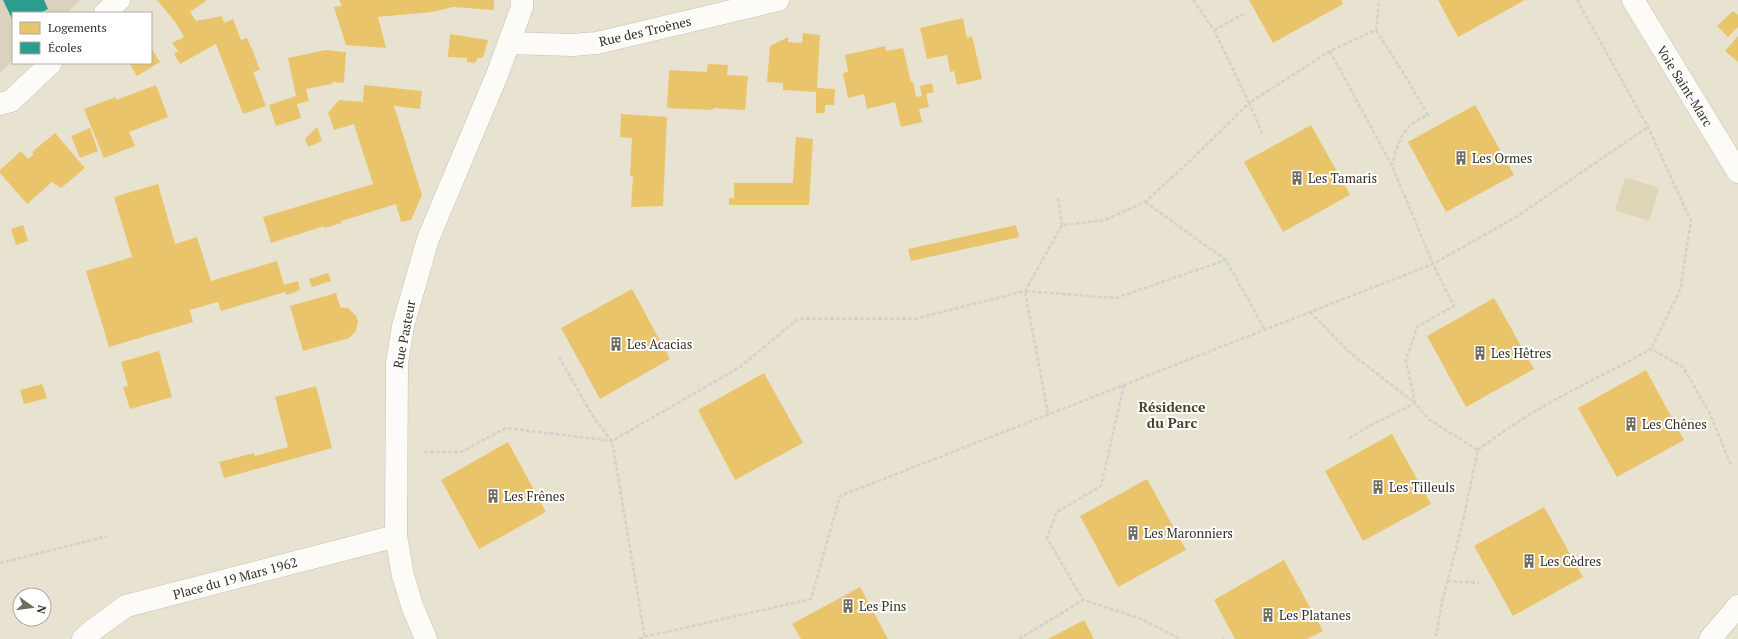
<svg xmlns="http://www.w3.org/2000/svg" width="1738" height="639" font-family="'PT Serif',serif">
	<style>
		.education { fill: #dad2bf }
		.green { fill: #ded6b7 }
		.homes { fill: #e9c46a }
		.schools { fill: #2a9d8f }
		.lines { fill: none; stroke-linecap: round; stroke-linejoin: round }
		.minor-casing { stroke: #c3c0b2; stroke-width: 23 }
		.secondary-casing { stroke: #c3c0b2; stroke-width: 23 }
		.path { stroke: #d2d1cc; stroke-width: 2.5; stroke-dasharray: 4 2; stroke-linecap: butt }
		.minor { stroke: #fcfbf8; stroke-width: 22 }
		.secondary { stroke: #fcfbf8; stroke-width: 22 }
		.labels { text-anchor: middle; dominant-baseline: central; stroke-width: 4; stroke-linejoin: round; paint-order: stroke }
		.street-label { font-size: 13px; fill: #312e22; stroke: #fff }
		.poi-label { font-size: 13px; fill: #312e22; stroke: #fff; text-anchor: start }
		.neighbourhood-label { font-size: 14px; font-weight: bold; fill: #494227; stroke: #fff }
	</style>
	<rect width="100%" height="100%" fill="#e8e3d1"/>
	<path class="education" d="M0,0H81L66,13H13V61L0,73Z"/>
	<path class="green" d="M1625,177L1659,188L1649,221L1615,210Z"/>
	<path class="homes" d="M157,0H207L190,12L196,21L222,16L224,23L233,19L241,40L247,38L254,54L260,70L253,72L266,106L243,114L216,44L180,64L174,54L178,51L172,43L184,37L176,23Z
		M339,0H494V10L453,7L432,12L378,17L386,48L346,45L334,7L342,6Z
		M1249,0H1341L1343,4L1273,43Z
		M1438,0H1525L1458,37Z
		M1733,11L1738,15V27L1728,37L1717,26Z
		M963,18L967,38L972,36L982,79L957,85L954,71L950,72L947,55L927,59L920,28Z
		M803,33L820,35L817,88L835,89L834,105H825V113H816V92L783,90V83L767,82L770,46L788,37V42L802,43Z
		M450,34L488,40L483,58H478L475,63L467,62V58L448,57Z
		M1738,36V62L1725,51Z
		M885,46L886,51L903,48L911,82H913L916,97L922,96L920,86L932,83L934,92L926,94L929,107L919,109L922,122L901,127L895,102L867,109L864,94L848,98L843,73L848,72L845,55Z
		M151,48L160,62L137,76L129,63H151Z
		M325,50L346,52L344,83L332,82V84L306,89L309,101L297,104L301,118L276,126L269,105L296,96L288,58Z
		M708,64L728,65L727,75L748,76L745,110L713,108V110L667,108L669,70L707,72Z
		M156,85L168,117L129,132L135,146L104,158L84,109L116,97V100Z
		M364,85L422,91L420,109L394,106L422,195L411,220L401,222L396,204L341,221L342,223L324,228V226L271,243L263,217L373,184L354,124L334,130L328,113L339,100L363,102Z
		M1475,105L1514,175L1446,212L1408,142Z
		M621,114L667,117L663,206L631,207L633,176H630L632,138L620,137Z
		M1311,125L1350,195L1283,232L1244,162Z
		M317,127L322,141L308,147L305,139Z
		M90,128L98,151L80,158L71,136Z
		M55,133L85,168L61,188L52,182L27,204L0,173V170L21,151L28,159L34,154L32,152Z
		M796,137L813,139L809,205H729V198H734V183H793Z
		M158,184L175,244L197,237L211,281L277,261L284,285L298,281L300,290L287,295L285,292L221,311L218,302L190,310L193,322L109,347L86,271L132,257L114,197Z
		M23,225L28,241L16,245L11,229Z
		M1016,225L1019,237L911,261L908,249Z
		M328,273L331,281L312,287L309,279Z
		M632,289L670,359L600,399L561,328Z
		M336,293L340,307L348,308L356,316L358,321L356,331L349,338L303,351L290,306Z
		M1494,298L1534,369L1466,407L1427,336Z
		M159,351L172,397L130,409L123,387L128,386L121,362Z
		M1646,370L1684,440L1617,477L1578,408Z
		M764,373L803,443L735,480L698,410Z
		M42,384L47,398L24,404L20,390Z
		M316,386L332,448L224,478L219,462L254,453L255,456L288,447L275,397Z
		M1392,434L1431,504L1363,541L1325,471Z
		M508,442L546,512L479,549L441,480Z
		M1147,479L1186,550L1118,587L1080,516Z
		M1544,507L1583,577L1513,616L1474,546Z
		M1284,560L1323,631L1307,639H1235L1214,600Z
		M860,587L888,639H801L792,624Z
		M1084,620L1094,639H1048Z"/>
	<path class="schools" d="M3,0H44L48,9L40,13H13V21Z"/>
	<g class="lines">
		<defs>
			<path id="minor" d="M1633,0L1738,172
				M105,13L119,0
				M509,43L572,45L597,43L778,0
				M0,104L11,101L51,63
				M83,639L93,630L126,606L396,536
				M426,639L413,608L403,576L396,536L397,363L403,326L428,239L497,75L522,7V0"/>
			<path id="secondary" d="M1710,639L1738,606"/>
		</defs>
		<use href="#minor" class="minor-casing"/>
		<use href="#secondary" class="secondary-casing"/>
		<path class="path" d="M1193,0L1214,30L1249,103L1330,51L1376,30L1379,0
			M1577,0L1648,127L1691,221L1680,291L1651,349
			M1214,30L1246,13
			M1376,30L1406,77L1428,115C1402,126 1398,141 1392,166
			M1330,51L1392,166L1433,264L1454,306L1418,326L1406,360L1415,403L1428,419L1478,450L1462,525L1442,602L1436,636
			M1058,198L1062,225
			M1145,202L1226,260L1265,330
			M1310,312L1349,352L1415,403L1369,426L1347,440
			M559,357L594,418L612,441L645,639
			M1124,385L1101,486L1057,512L1047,538L1083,600L1139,618L1181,639
			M1048,414L1025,291L1116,298L1226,260
			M1478,450C1501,433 1524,417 1549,403C1583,384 1618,368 1651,349L1683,367L1710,414L1731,465
			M424,452H461L506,428L612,441L740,367L798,319H914L1025,291L1062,225L1105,220L1145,202L1191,160L1249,103L1263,135
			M0,563L107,536
			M1447,581L1479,583
			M639,639L644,637L811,599L840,496L1433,264L1516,217L1648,127
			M1019,639L1083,600
			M1223,639L1224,638"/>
		<use href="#minor" class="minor"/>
		<use href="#secondary" class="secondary"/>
	</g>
	<defs>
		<symbol id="building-bare" viewBox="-9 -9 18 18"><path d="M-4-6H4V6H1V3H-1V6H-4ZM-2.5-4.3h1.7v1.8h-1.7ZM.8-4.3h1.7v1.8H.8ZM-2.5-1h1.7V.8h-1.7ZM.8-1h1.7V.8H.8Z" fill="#716d5f" stroke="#fff" stroke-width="2.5" paint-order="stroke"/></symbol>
	</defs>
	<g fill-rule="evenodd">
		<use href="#building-bare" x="1451" y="148" width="20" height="20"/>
		<use href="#building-bare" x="1287" y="168" width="20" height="20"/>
		<use href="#building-bare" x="606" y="334" width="20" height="20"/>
		<use href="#building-bare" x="1470" y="343" width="20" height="20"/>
		<use href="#building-bare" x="1621" y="414" width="20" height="20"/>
		<use href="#building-bare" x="1368" y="477" width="20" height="20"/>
		<use href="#building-bare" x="483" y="486" width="20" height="20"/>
		<use href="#building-bare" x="1123" y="523" width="20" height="20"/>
		<use href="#building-bare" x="1519" y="551" width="20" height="20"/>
		<use href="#building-bare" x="838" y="596" width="20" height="20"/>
		<use href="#building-bare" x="1258" y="605" width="20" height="20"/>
	</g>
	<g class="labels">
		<g class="street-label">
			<text transform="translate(645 31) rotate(-13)">Rue des Troènes</text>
			<text transform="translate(1685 86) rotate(58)">Voie Saint-Marc</text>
			<text transform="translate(404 334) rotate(-79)">Rue Pasteur</text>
			<text transform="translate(235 578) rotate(-15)">Place du 19 Mars 1962</text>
		</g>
		<g class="poi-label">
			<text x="1472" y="158">Les Ormes</text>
			<text x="1308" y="178">Les Tamaris</text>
			<text x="627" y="344">Les Acacias</text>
			<text x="1491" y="353">Les Hêtres</text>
			<text x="1642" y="424">Les Chênes</text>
			<text x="1389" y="487">Les Tilleuls</text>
			<text x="504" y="496">Les Frênes</text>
			<text x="1144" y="533">Les Maronniers</text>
			<text x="1540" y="561">Les Cèdres</text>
			<text x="859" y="606">Les Pins</text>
			<text x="1279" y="615">Les Platanes</text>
		</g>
		<g class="neighbourhood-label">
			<text x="1172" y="406">Résidence<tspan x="1172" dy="16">du Parc</tspan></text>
		</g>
	</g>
	<rect x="12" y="12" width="140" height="52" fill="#ffffff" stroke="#adaba7"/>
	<rect x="20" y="22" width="20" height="12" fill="#e9c46a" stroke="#adaba7"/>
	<text x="48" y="32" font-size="12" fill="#312e22">Logements</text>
	<rect x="20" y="42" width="20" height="12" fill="#2a9d8f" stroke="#adaba7"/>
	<text x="48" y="52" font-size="12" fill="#312e22">Écoles</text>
	<g transform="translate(32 607) rotate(104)"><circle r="19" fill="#ffffff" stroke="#adaba7"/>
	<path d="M0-3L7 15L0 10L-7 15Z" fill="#716d5f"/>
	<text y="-6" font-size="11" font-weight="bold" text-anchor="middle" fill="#312e22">N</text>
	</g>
</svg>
